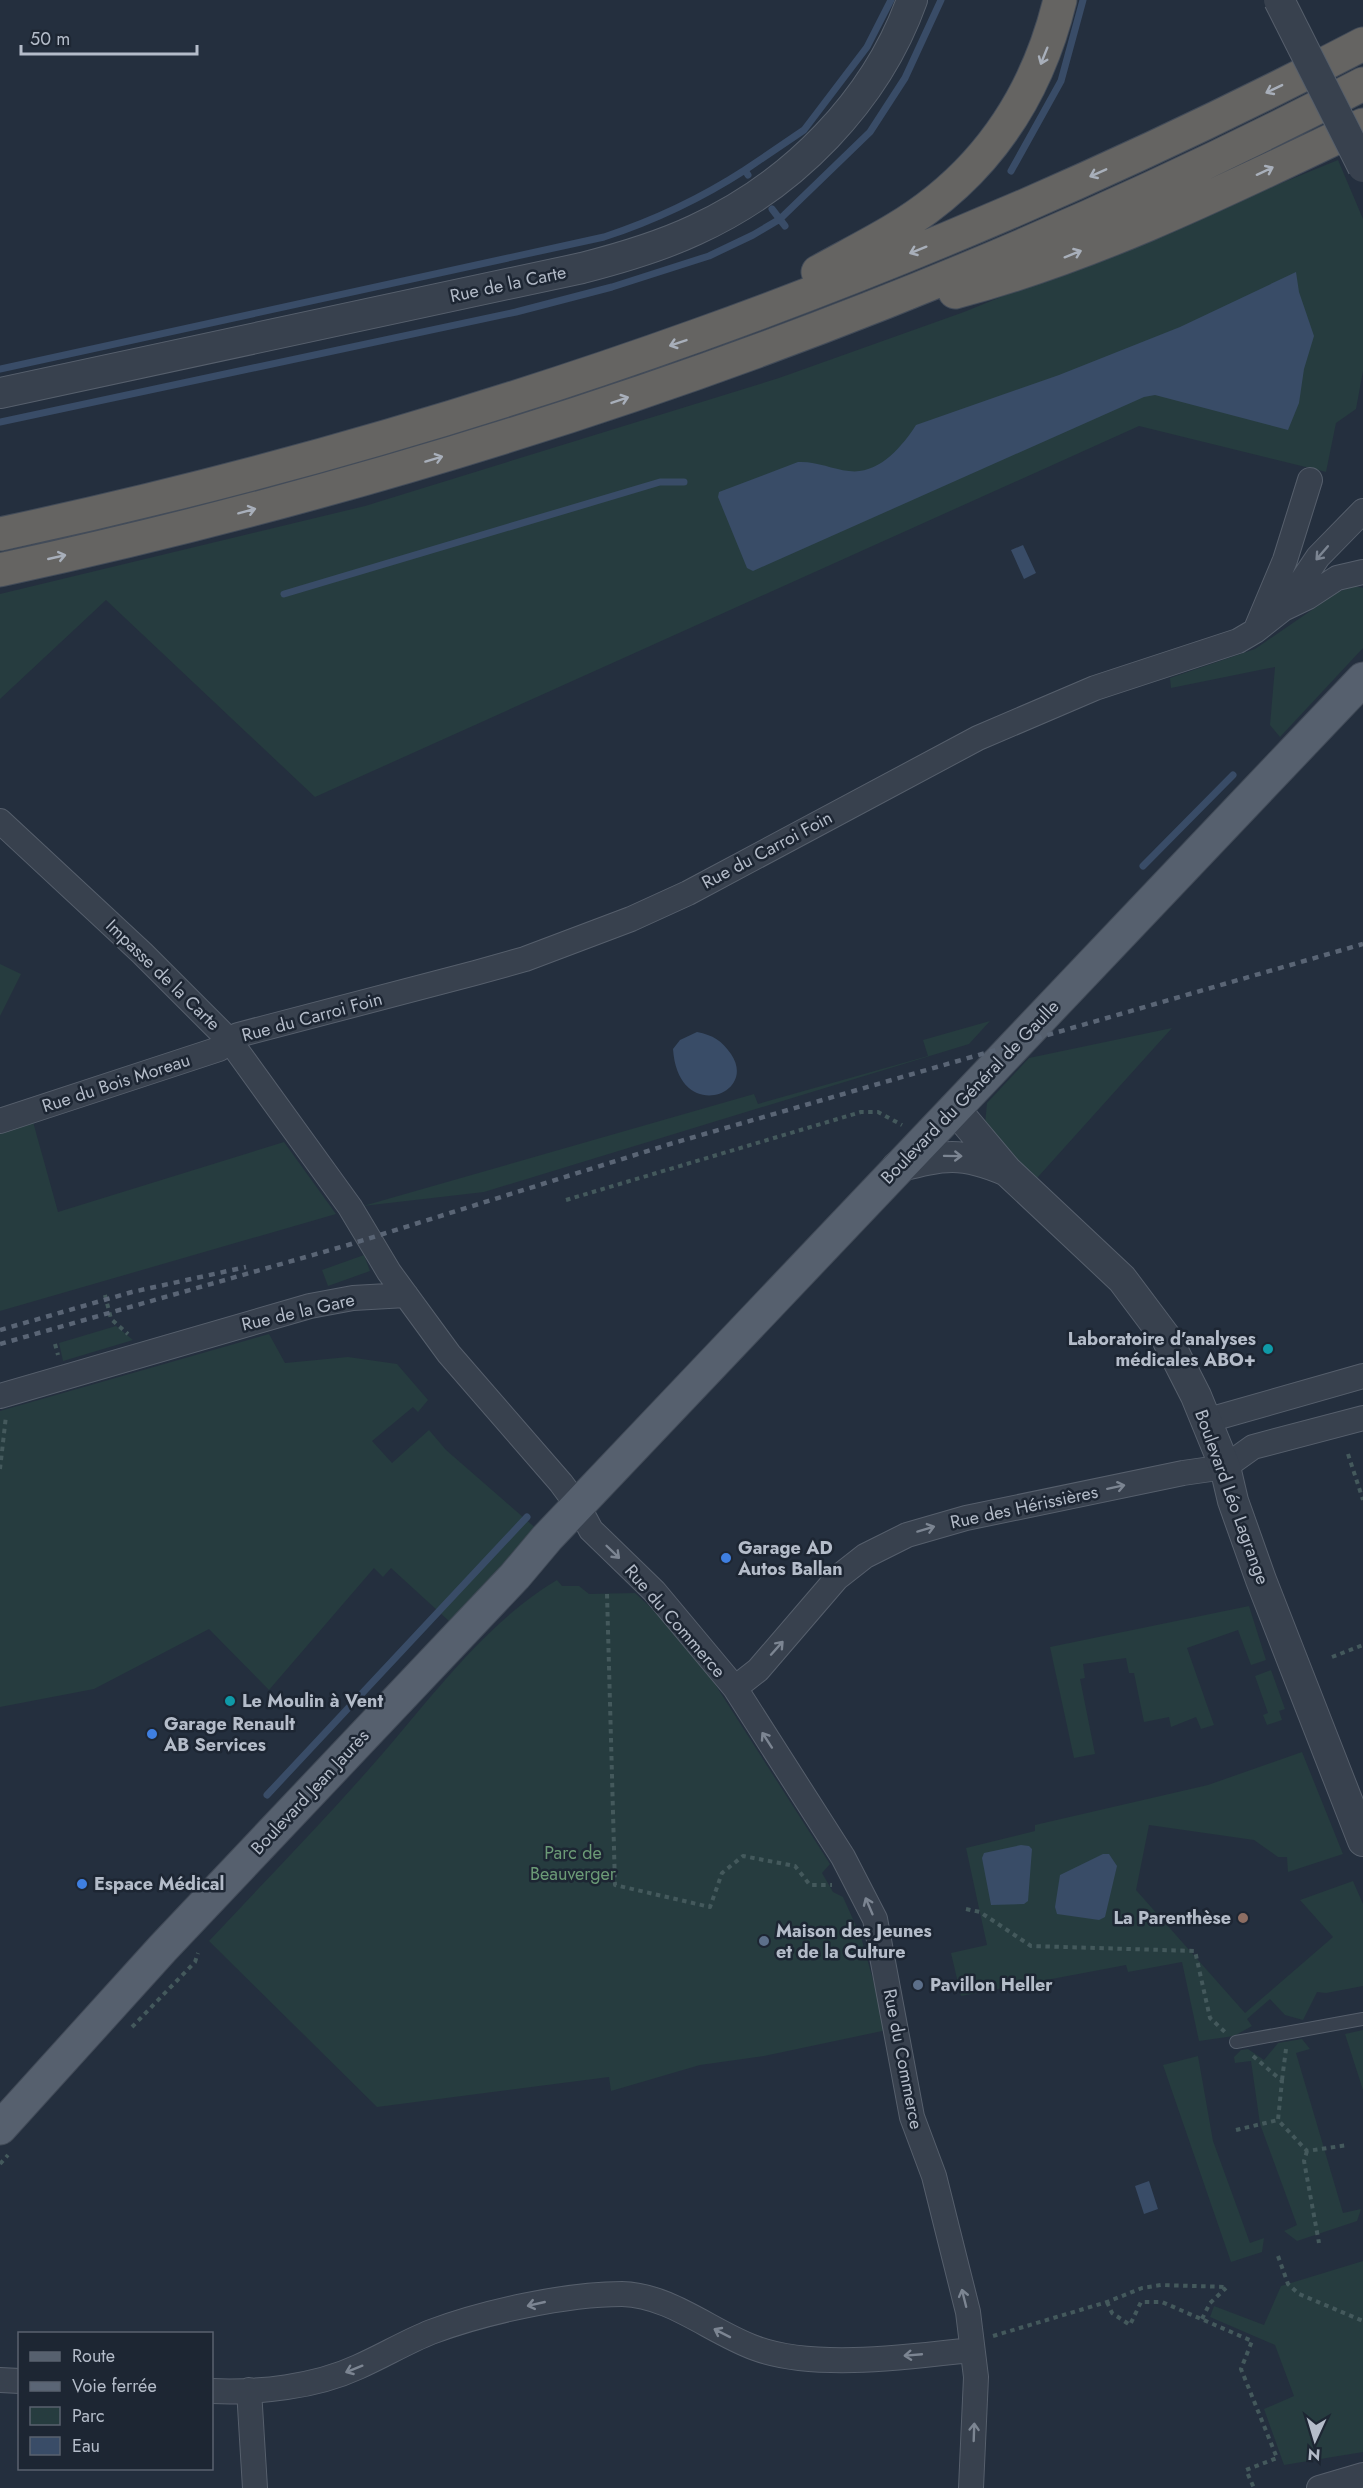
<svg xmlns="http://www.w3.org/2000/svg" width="1363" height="2488" font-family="Jost,sans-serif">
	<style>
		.green { fill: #263c3f }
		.water { fill: #394c67 }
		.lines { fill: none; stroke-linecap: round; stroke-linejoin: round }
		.stream { stroke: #394c67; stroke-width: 7 }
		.service-casing { stroke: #565f6c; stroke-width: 14 }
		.minor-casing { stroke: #565f6c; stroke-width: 26 }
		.tertiary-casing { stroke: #565f6c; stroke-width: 32 }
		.primary-casing { stroke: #414a57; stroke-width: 35 }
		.trunk-casing { stroke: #434c59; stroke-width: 35 }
		.path { stroke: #44595c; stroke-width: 4; stroke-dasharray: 4.5 4.5; stroke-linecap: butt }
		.service { stroke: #38414e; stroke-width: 12 }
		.minor { stroke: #38414e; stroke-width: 24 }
		.tertiary { stroke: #38414e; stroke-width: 30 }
		.primary { stroke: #56606e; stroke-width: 33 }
		.trunk { stroke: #656462; stroke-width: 33 }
		.rail { stroke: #5a6575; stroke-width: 4.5; stroke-dasharray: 6 6; stroke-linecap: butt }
		.tertiary-bridge-casing { stroke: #565f6c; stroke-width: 32; stroke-linecap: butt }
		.tertiary-bridge { stroke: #38414e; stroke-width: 30 }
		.oneway { stroke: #a8afba }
		.oneway2 { stroke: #7c8592 }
		.culture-dot { fill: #0f9aa8; stroke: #1d2633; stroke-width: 2 }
		.shop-dot { fill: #3f7fe0; stroke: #1d2633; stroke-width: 2 }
		.education-dot { fill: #8d6e63; stroke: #1d2633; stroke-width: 2 }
		.service-dot { fill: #5c6f8a; stroke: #1d2633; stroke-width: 2 }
		.labels { text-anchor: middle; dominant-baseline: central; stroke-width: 5; stroke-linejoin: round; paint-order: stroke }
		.street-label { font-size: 18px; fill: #b4bcc9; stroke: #1d2633 }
		.poi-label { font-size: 18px; font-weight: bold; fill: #b4bcc9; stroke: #1d2633; text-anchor: start }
		.park-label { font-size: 18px; fill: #6b9a76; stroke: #1d2633 }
	</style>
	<rect width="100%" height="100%" fill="#242f3e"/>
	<path class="green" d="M1338,160L1363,219V371L1356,409L1336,423L1326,472L1139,426L315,797L106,600L0,699V594L365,506L779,378L964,312Z
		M1354,586L1363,588V648L1280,737L1270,725L1275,667L1171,688L1170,678L1255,649L1338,592Z
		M0,964L21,974L0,1016Z
		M990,1021L969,1044L484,1192L363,1206L754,1094L758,1104L928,1056L923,1040Z
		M1172,1028L1037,1178L995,1140L985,1124L987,1103L1029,1058Z
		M30,1111L58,1212L284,1142L336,1214L0,1311V1121Z
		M364,1255L370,1271L328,1286L322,1270Z
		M116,1326L133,1340L63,1361L59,1343Z
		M269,1334L285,1363L348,1357L397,1364L428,1400L418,1412L413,1407L372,1441L392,1463L429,1430L446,1450L547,1538L461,1632L391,1568L383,1577L374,1568L269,1690L209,1629L94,1689L0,1707V1411Z
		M557,1580L562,1586H579L589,1594L635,1593L688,1642L830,1864L822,1873L833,1892L843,1897L861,1937L887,2030L764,2056L700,2065L611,2091L609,2077L377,2107L209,1941C265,1881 323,1822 377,1760C432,1697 485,1623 557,1580Z
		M1249,1606L1266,1660L1251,1665L1238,1630L1187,1648L1214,1725L1201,1729L1196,1717L1171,1727L1169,1717L1144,1722L1134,1673H1129L1126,1658L1083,1664L1085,1678L1080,1679L1095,1754L1074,1758L1050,1647Z
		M1271,1670L1285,1709L1279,1711L1282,1720L1267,1725L1263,1715L1268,1713L1255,1676Z
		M1302,1752L1343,1854L1288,1872L1287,1857H1278L1254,1840L1149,1825L1136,1890L1245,2013L1333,1937L1300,1900L1353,1881L1363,1904V1986L1326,1993L1317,1992L1303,2020L1285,2015L1270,1999L1247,2019L1252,2026L1234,2036L1199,2041L1182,1962L1128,1972L1126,1965L961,1996L951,1953L987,1945L966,1848L1035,1831V1825L1208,1785Z
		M1363,2030V2090L1345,2034Z
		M1302,2039L1310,2049L1296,2053L1343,2213L1361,2209L1357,2221L1297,2241L1284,2231L1297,2225L1260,2124L1251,2061L1235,2063L1234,2057L1241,2050L1248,2049L1264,2060L1278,2043Z
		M1198,2056L1213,2141L1250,2243L1264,2238L1262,2252L1231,2262L1163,2065Z
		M1363,2261V2452L1284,2465L1264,2409L1294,2396L1275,2345L1210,2317L1214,2306L1264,2325L1281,2286Z"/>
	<path class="water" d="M1296,272L1299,292L1314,336L1304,369L1299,403L1288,430L1155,395L1144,397L753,571L747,568L718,497L719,492L798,462C817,461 831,469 849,471C878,475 902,447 916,425L1059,375L1180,327Z
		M1023,545L1036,573L1024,579L1011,550Z
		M697,1032C713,1035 722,1041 731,1054C759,1095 678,1124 673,1049L680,1040Z
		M1021,1845L1029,1846L1032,1849L1028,1901L1024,1904L991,1905L982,1858L984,1853Z
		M1103,1854H1109L1117,1866L1105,1917L1099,1920L1057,1914L1055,1907L1060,1875Z
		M1149,2181L1158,2209L1144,2214L1135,2186Z"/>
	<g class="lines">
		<path class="stream" d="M745,170L804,130L867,47L891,0
			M1011,171L1061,81L1083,0
			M772,209L785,226
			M0,369L604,237C656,220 700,199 745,170L748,175
			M0,422L516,312L612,287L709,256L753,235L780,219L870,132L905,78L941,0
			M284,594L660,482H684
			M1143,866L1233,775
			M267,1795L527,1517"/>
		<defs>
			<path id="service" d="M1236,2042L1363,2019"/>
			<path id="minor" d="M1283,609L1318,557L1363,511
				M1256,629L1285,560L1310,480
				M0,821L142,953L230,1041L350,1207L389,1272L449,1354L561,1483L578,1506L591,1530L654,1591L735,1688L843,1857L875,1919L912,2117L934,2176L968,2312L976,2377L971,2488
				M0,1121L219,1049L238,1035L475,973L525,959L631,919L688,893L978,738L1095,688L1238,641L1255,631L1283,609L1308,597L1337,578L1363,572
				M0,1396L310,1306L353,1298L406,1295
				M1205,1421L1363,1376
				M735,1688L758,1670L837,1578L865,1556L907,1535L966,1518L1183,1473L1225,1467L1253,1447L1363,1418
				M0,2380L20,2381
				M249,2390L255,2488
				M212,2391C258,2393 315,2387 358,2367C383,2356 406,2342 431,2332C484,2312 566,2294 622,2294C670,2295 711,2332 755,2348C813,2370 909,2357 971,2350
				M1319,2488L1363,2475"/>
			<path id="tertiary" d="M0,393L582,268C621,258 659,247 695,230C792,186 876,101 912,0
				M954,1108L1007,1171L1122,1279L1167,1339L1196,1396L1225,1467L1233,1501L1261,1580L1363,1841
				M897,1167C944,1155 961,1151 1007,1171"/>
			<path id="primary" d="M0,2128L163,1948L515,1576L547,1538L1363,679"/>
			<path id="trunk" d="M818,272C843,258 869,245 894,230C983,177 1036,99 1060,0
				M955,292C1096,255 1231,188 1363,125
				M0,534C474,433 934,268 1363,44
				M0,570C473,467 933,308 1363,84"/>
		</defs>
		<use href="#service" class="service-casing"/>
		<use href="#minor" class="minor-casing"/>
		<use href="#tertiary" class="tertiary-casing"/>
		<use href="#primary" class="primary-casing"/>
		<use href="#trunk" class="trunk-casing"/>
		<path class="path" d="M566,1200L861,1112H878L902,1125
			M105,1295L111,1319L128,1334
			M55,1344L58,1355
			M1348,1454L1363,1500
			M0,1469L6,1416
			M607,1594L615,1885L710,1907L722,1873L743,1856L795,1866L810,1885H832
			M1332,1657L1363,1645
			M966,1909L980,1912L1031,1946L1195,1951L1210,2018L1225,2032
			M132,2027L195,1962L198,1953
			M1253,2056L1282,2081L1278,2120L1307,2151L1348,2145
			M1282,2080L1286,2049
			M1236,2130L1278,2120
			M1307,2151L1304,2161L1319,2243
			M0,2164L8,2155
			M1278,2256L1288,2284L1299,2294L1363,2321
			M1107,2302L1112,2313L1130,2325L1141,2302H1162L1252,2341L1241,2369L1277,2458L1246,2470L1254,2488
			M1202,2319L1210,2303L1226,2288
			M993,2336L1107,2302L1142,2288L1161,2285L1227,2287"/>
		<use href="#service" class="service"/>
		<use href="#minor" class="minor"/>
		<use href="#tertiary" class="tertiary"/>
		<use href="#primary" class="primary"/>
		<use href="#trunk" class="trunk"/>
		<path class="rail" d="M0,1330L132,1292L246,1267
			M0,1344L348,1245L670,1144L1363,944"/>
		<defs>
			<path id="tertiary-bridge" d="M1279,0L1363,167"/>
		</defs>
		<use href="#tertiary-bridge" class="tertiary-bridge-casing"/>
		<use href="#tertiary-bridge" class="tertiary-bridge"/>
	</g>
	<defs><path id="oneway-shaft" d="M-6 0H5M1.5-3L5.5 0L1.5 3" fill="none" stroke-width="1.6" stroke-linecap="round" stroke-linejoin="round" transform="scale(1.5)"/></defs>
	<g class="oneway">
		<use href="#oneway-shaft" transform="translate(1044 56) rotate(112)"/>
		<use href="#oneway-shaft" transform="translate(1274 89) rotate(154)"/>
		<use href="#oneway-shaft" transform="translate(1265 171) rotate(-25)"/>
		<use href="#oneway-shaft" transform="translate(1098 173) rotate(156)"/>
		<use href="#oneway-shaft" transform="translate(918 250) rotate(158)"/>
		<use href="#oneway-shaft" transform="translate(1073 254) rotate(-22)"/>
		<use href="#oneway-shaft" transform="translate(678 343) rotate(161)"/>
		<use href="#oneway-shaft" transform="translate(620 400) rotate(-19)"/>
		<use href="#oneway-shaft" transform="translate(434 459) rotate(-17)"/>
		<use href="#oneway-shaft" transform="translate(247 511) rotate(-15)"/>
		<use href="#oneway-shaft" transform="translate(57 557) rotate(-13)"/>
	</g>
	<g class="oneway2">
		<use href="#oneway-shaft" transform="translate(1322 553) rotate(131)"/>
		<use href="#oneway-shaft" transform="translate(953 1156) rotate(1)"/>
		<use href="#oneway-shaft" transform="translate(1116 1487) rotate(-12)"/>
		<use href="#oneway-shaft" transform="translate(926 1529) rotate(-17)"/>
		<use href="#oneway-shaft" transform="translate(613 1552) rotate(44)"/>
		<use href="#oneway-shaft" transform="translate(777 1648) rotate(-48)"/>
		<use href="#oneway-shaft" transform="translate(767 1740) rotate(-123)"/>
		<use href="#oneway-shaft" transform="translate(869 1906) rotate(-113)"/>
		<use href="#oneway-shaft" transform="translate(964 2298) rotate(-104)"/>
		<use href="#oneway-shaft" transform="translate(536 2304) rotate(167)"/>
		<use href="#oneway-shaft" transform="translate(722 2333) rotate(-153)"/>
		<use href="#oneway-shaft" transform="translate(913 2355) rotate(175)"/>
		<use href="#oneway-shaft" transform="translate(354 2369) rotate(158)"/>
		<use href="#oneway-shaft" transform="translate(974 2432) rotate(-88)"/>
	</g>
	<g class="culture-dot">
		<circle cx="1268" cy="1349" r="6"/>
		<circle cx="230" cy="1701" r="6"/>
	</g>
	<g class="shop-dot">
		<circle cx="726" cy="1558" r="6"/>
		<circle cx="152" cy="1734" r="6"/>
		<circle cx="82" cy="1884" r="6"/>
	</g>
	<circle class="education-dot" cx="1243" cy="1918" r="6"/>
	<g class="service-dot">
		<circle cx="764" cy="1941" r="6"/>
		<circle cx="918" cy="1985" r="6"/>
	</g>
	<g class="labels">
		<g class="street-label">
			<text transform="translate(508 284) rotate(-12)">Rue de la Carte</text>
			<text transform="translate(767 850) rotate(-28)">Rue du Carroi Foin</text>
			<text transform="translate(163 975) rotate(44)">Impasse de la Carte</text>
			<text transform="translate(312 1017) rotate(-15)">Rue du Carroi Foin</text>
			<text transform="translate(116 1083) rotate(-18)">Rue du Bois Moreau</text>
			<text transform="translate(970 1092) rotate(-46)">Boulevard du Général de Gaulle</text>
			<text transform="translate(298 1312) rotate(-13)">Rue de la Gare</text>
			<text transform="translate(1232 1497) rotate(70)">Boulevard Léo Lagrange</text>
			<text transform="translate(1024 1507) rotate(-12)">Rue des Hérissières</text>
			<text transform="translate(675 1621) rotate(49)">Rue du Commerce</text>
			<text transform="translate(310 1792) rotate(-47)">Boulevard Jean Jaurès</text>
			<text transform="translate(903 2059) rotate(79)">Rue du Commerce</text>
		</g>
		<g class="poi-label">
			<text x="1256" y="1339" text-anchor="end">Laboratoire d’analyses<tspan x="1256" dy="21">médicales ABO+</tspan></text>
			<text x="738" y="1548">Garage AD<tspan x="738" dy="21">Autos Ballan</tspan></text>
			<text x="242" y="1701">Le Moulin à Vent</text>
			<text x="164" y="1724">Garage Renault<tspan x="164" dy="21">AB Services</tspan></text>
			<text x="94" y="1884">Espace Médical</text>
			<text x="1231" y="1918" text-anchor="end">La Parenthèse</text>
			<text x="776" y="1931">Maison des Jeunes<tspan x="776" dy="21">et de la Culture</tspan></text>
			<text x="930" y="1985">Pavillon Heller</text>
		</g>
		<g class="park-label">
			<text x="573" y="1853">Parc de<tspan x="573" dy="21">Beauverger</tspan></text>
		</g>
	</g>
	<rect x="18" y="2332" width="195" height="138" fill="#1d2633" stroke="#59626f" stroke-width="1.5"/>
	<rect x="30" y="2352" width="30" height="9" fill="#56606e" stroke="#59626f" stroke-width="1.5"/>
	<text x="72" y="2362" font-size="18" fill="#b4bcc9">Route</text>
	<rect x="30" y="2382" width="30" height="9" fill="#5a6575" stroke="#59626f" stroke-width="1.5"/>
	<text x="72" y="2392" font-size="18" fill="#b4bcc9">Voie ferrée</text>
	<rect x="30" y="2407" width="30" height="18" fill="#263c3f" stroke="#59626f" stroke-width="1.5"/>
	<text x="72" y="2422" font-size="18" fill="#b4bcc9">Parc</text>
	<rect x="30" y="2437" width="30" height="18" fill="#394c67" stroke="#59626f" stroke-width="1.5"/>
	<text x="72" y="2452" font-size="18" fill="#b4bcc9">Eau</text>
	<g transform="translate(1315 2440) rotate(184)" stroke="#1d2633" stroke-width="4.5" paint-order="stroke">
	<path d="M0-4.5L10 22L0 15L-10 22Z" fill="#b4bcc9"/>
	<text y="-9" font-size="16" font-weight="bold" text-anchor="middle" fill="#b4bcc9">N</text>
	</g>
	<path d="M21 45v9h176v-9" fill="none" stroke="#b4bcc9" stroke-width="3"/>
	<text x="30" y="45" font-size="18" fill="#b4bcc9" stroke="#1d2633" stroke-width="4.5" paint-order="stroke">50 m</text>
</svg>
